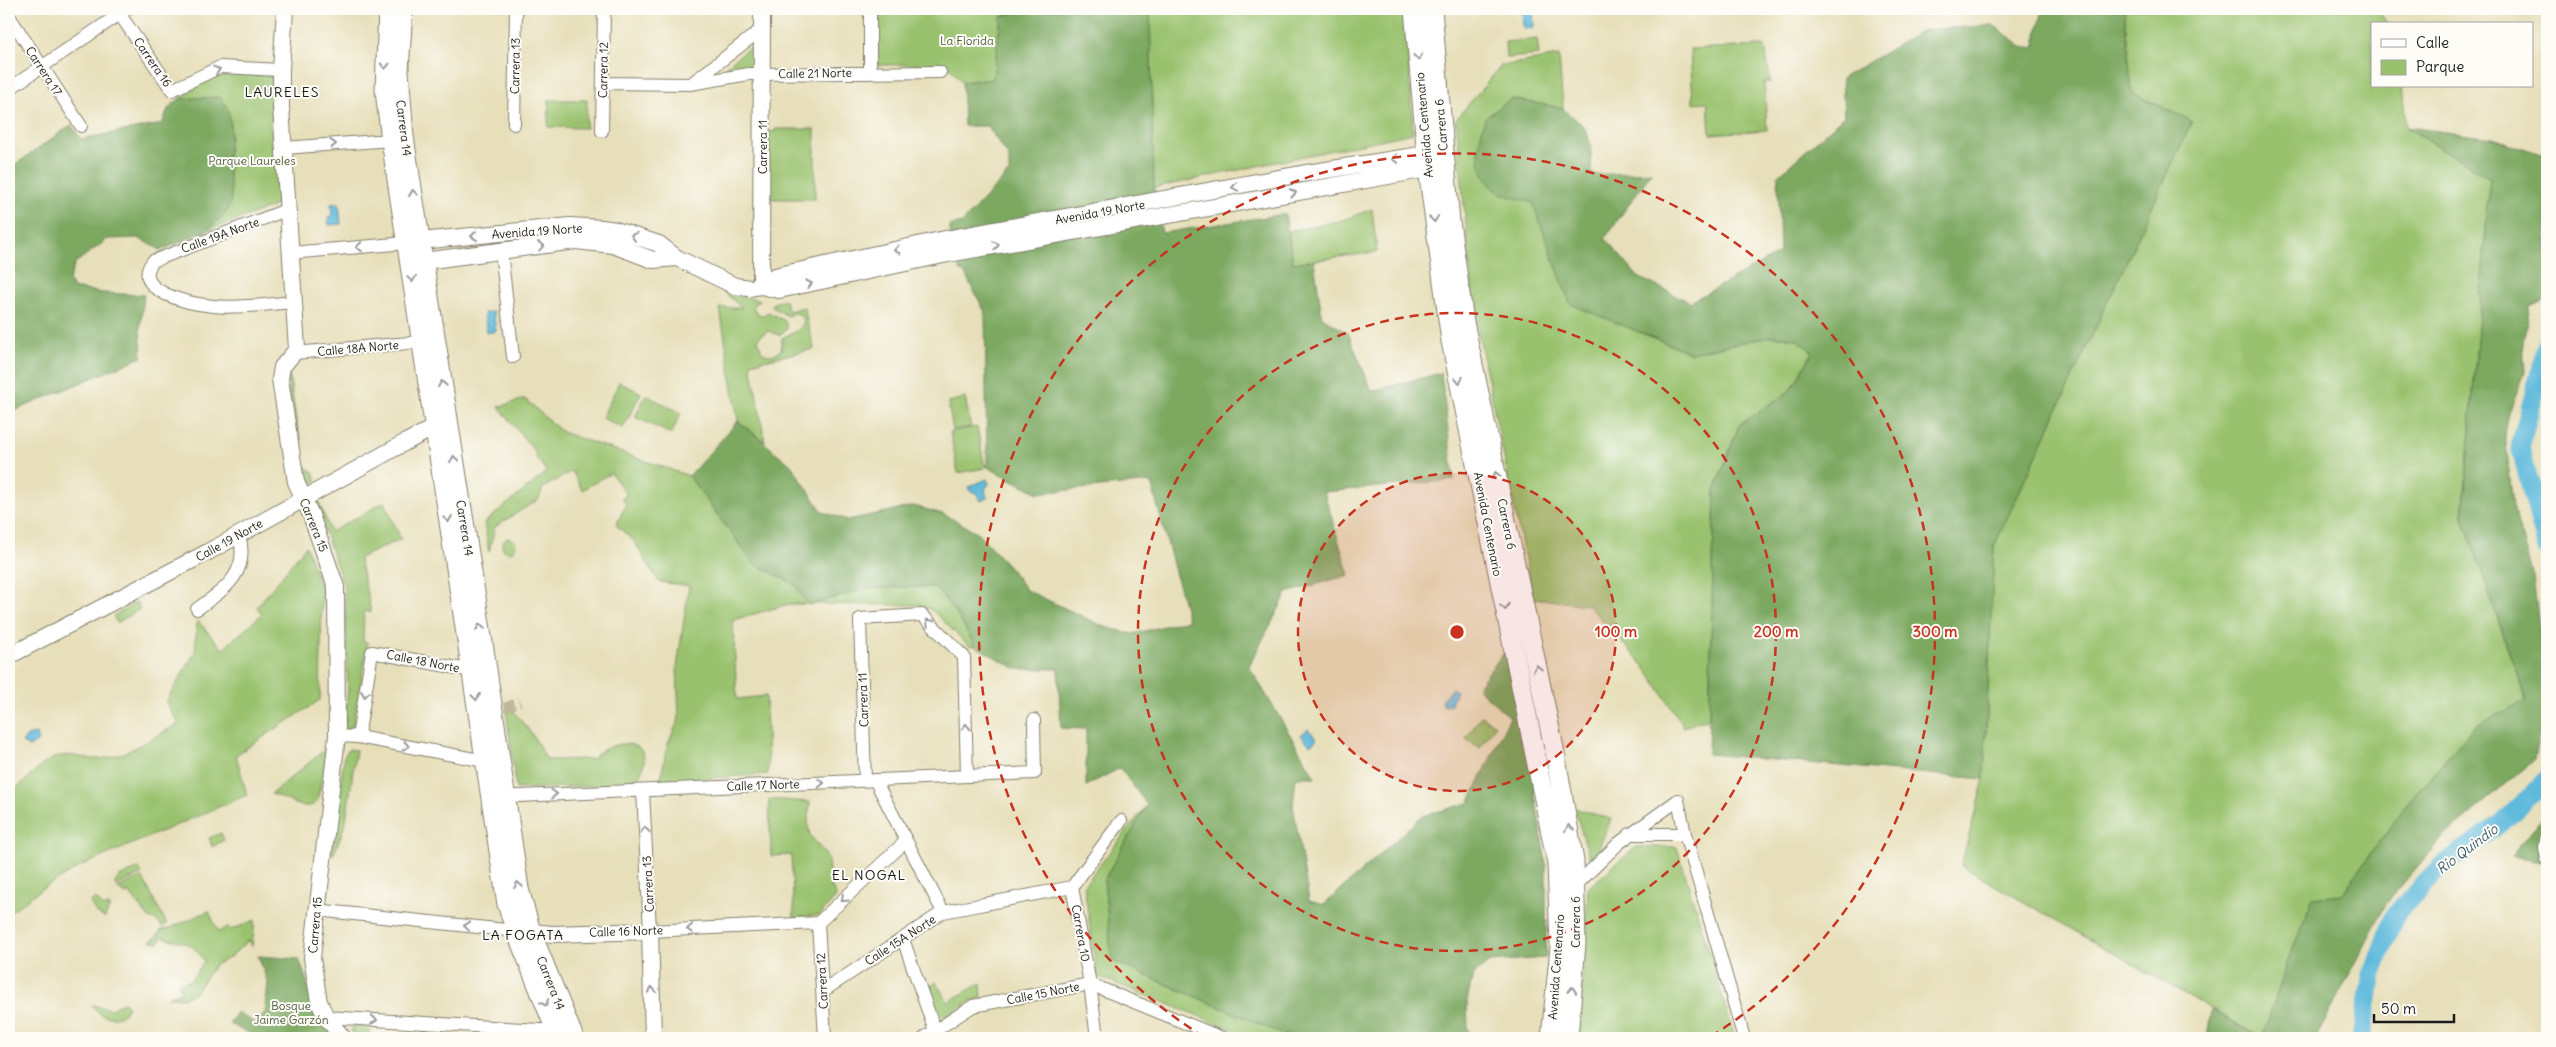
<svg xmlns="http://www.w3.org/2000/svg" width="2556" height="1047" font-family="Delius,sans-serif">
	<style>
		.green { fill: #9ac26e; stroke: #5b6f45 }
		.forest { fill: #7ba861; stroke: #4c623e }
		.water { fill: #5ebadc; stroke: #3d6b7c }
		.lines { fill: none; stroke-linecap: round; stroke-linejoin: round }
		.river { stroke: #5ebadc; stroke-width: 19 }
		.pedestrian-tunnel { stroke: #beb89a; stroke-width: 10; stroke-dasharray: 10 5; stroke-linecap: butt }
		.minor-casing { stroke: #827e6b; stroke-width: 14 }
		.tertiary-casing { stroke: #827e6b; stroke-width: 18 }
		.secondary-casing { stroke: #827e6b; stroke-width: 21 }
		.minor { stroke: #fff; stroke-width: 12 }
		.tertiary { stroke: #fff; stroke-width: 16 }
		.secondary { stroke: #fff; stroke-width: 19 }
		.oneway { stroke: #999 }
		.ring { fill: none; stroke: #c8321e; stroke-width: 2.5; stroke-dasharray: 9 6 }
		.labels { text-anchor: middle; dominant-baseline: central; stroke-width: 4; stroke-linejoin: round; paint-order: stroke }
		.park-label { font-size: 12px; fill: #4e5e3d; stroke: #fdfcf7 }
		.street-label { font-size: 12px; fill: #1c1c1c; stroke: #fdfcf7 }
		.neighbourhood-label { font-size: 14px; letter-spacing: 1px; fill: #1c1c1c; stroke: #fdfcf7 }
		.water-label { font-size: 14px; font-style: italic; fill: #365b69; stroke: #fdfcf7 }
		.centre { fill: #c8321e; stroke: #fdfcf7; stroke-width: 2.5 }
		.ring-label { font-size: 15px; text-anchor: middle; font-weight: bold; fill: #c8321e; stroke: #fdfcf7; stroke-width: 4; stroke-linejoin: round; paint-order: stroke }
	</style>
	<rect width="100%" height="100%" fill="#fdfcf7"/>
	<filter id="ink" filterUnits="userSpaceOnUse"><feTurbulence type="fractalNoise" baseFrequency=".02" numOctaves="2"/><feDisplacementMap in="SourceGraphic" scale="10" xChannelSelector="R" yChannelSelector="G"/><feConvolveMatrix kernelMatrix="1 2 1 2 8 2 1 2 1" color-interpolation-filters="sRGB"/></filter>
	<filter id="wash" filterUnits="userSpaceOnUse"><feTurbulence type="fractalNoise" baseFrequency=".0096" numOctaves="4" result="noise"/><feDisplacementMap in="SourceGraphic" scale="20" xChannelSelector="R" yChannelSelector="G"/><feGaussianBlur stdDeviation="1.12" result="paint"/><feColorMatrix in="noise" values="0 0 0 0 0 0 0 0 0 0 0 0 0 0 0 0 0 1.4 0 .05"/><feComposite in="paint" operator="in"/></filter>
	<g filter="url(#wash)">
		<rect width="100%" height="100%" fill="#e7dfba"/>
		<path class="green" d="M877,9H1027L1001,17L993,79L962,82L947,64L877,65Z
			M1150,9H1405L1413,133L1154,188Z
			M2124,9H2377L2388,24H2372V86H2402L2406,127L2490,178L2463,517L2526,702L2476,725L2401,811L2342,894L2313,898L2288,961L2262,1038L1961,866L1984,779L1994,546L2192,121L2132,93Z
			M1537,39L1539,55L1506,58L1505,42Z
			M755,43L754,61L752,65L721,73L720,71Z
			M1765,46L1770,82H1764L1767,130L1710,134L1708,102L1693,103L1690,49Z
			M1559,56L1563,108L1511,99L1497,190L1533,203L1570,303L1690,353L1772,336L1797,339L1813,352L1791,390L1739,425L1715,490L1709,718L1684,727L1645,667L1588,605L1533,598L1474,312L1456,119L1501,66Z
			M221,74L271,76L277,205L201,233L214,223L231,198C230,186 228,172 228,159C227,135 238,118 219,97L179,99L197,85Z
			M549,100H587L586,128L548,127Z
			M775,129H815V199H769V131L775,132Z
			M1372,209L1377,252L1293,263L1288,231L1340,221Z
			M720,285L747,298L760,300L753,307L758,314L764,315L768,312L785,321L787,329L779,335L768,331L761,335L758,340L762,352C770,357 774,355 781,350L782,338C791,332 802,333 804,320L799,314L793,313L788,316L772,307L773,303L785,300L788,311L804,307L814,349L751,363L765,442L738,421L720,308H742L719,288Z
			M289,373L303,465L313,472L317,481L308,484L301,474L287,377Z
			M619,382L641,393L623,428L602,418Z
			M646,395L681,413L671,434L635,417Z
			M965,398L971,427L953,430L948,402Z
			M525,399L562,432L689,476L753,563L794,584L809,605L869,588L935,587L958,616L975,646H969L933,611L921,605L789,604L733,620L737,699L766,696L768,774L660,782L667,746L679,719L677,667L689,586L659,582L633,540L616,525L626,505L622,498L627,495L611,473L582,490L572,471L543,488L539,499L495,527L489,552L484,523L547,472L535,456L536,453L499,407Z
			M977,427L985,468L958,473L950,432Z
			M318,500L331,532L384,502L401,539L359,558L371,612L364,611L363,641L368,643L353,726L344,730L348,689L344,587L315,504Z
			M502 545a7 7 0 1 1 14 0a7 7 0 1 1-14 0Z
			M306,546L322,592L320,700L236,755L247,795L83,865L40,890L9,913V793C25,784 36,766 54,758C69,751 83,760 99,759C127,757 154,736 179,724L166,702L195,652L197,620L223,649L262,614L257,607Z
			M137,602L140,609L117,623L113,616Z
			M511,708L532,734L547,760L592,759C618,732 665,742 634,784L516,789L506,709Z
			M1481,716L1495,725L1480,748L1466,739Z
			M328,747L317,802C306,814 285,797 271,794Z
			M349,749L356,750L346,821L334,854H332L344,756Z
			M769,799L810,802L808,825L810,835L828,858L830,883L836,897L820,915L794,918L791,855L771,856Z
			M1147,805L1104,880L1112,961L1292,1038H1254L1097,976L1084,885Z
			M1574,808L1611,819L1592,865Z
			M221,833L224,840L212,847L209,838Z
			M1636,847H1677L1735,1038H1578L1588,888Z
			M139,868L142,874L116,886L115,883L119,877Z
			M142,877L167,924L162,927L157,921L149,918L128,891L127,895L117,888Z
			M96,899L104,907L110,906L105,918L96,913L90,902Z
			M209,911L218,932L228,927L231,930L255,920L252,946L249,940L229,958L215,965L195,992L184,998L167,997L181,992L178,983L190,981L204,962C195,942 180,942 162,937L159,943L150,941L156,938L161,930L168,929Z
			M936,982L948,1002L981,983L982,998L971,1001L946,1017L938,1014L927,990Z
			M124,1002L128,1006L123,1015C109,1020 100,1016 92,1005L111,1009Z
			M353,1026H370V1034L363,1033L362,1038H358L351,1032Z"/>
		<path class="forest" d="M1027,9H1150L1154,188L1162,233L1285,214L1293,263L1314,260L1322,317L1348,333L1372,391L1441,373L1454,480L1324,492L1349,575L1287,593L1249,666L1315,777H1296L1293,805L1309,901L1324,905L1422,816L1469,803L1510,717L1477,688L1505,651L1531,770L1546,864V958L1489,962L1473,975L1467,1001L1468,1029L1474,1038H1292L1112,961L1104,880L1147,805L1120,768L1086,786V729L1061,728L1058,669H1017L975,646L958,616L935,587L869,588L809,605L794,584L753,563L689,476L738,421L791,465L823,512L848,520L914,506L943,514L977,532L1011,569L1026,590L1105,627L1133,634L1188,620L1151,482L1038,493L987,467L985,312L965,274L960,271L949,226L962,223L1009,172V157L987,126H964L962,82L993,79L1001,17Z
			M2043,9H2124L2132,93L2192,121L1994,546L1984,779L1708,754L1715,490L1739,425L1791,390L1813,352L1797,339L1772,336L1691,353L1570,304L1533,203C1523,199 1505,197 1496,190C1472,169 1478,145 1485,118L1511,99L1563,108C1568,116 1575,117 1581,124C1594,139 1590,156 1592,175L1652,172L1605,238L1638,277L1690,302L1780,253L1778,176L1844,116L1842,78L1923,30L1993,25L2022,46L2034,48Z
			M220,97C235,115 230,132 228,155C227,169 231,183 231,197C231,225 183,241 161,250L138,238L108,239L75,263L69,281L73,288L103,293L144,295L140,328L142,357L9,413V169L71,125L81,139L162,124L168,109L179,99Z
			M2406,127L2493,138L2547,156V298L2530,306L2523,341L2525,373L2509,412L2505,434L2513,506L2533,577L2547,697L2534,759L2439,841L2386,904L2316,1038H2262L2288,961L2313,897L2342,894L2401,811L2476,725L2526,701L2463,517L2490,178Z
			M2547,811V863L2512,857Z
			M258,956L299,959L318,1013L337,1038H260L229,1024L237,1012L256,1024L265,1012L268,983Z
			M2211,1010L2260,1038H2207Z"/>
		<path class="water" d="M1533,10L1534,28L1525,29L1523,26L1522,11Z
			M339,203L341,224L329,225L328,217L332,216L331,204Z
			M493,312L496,331L487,333L484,313Z
			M987,479L989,484L985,489L987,498L981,501L976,493L969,490L968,487Z
			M1452,688L1456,691L1451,705L1445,706L1442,704L1443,698Z
			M1308,729L1317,739L1310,745L1301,735Z
			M36,734L38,741L29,747L22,743L27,736Z"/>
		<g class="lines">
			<path class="river" d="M2547,346L2520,447L2547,548
				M2361,1038L2372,975L2395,915L2438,869L2500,824L2547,780"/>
		</g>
	</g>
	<g filter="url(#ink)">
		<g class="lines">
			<path class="pedestrian-tunnel" d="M491,713L520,702"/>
			<defs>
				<path id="minor" d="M116,9L172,90L220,67L281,70
					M9,16L81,126
					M870,73V9
					M603,83L690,84L749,74L940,72
					M692,83L762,29
					M9,89L127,9
					M514,124L516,9
					M602,131L604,9
					M284,148L391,140
					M286,210L153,261C129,292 192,304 213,306C235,309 270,304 294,302
					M501,251L513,357
					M290,253L407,243
					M294,353L421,342
					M197,609C225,589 250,573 239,535
					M337,736L358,737L485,761
					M358,737L372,652L473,671
					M875,780L943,912
					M865,781L860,619L922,615L964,657L967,776
					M643,791L650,931L818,923L905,842
					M498,797L1035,773L1034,720
					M1630,834H1685
					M2547,834L2545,848L2547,859
					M1575,886L1619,843L1678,800L1685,834L1744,1038
					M1072,887L1090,984L1097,1038
					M1072,887L1121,821
					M316,910L516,931
					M818,923L825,1038
					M903,939L935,1031
					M823,991L943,912L1072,887
					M326,1017L556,1031
					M924,1038L973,1006L1090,984L1222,1038"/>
				<path id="tertiary" d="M285,9L281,70V107L297,349L282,367L280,379L296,482L311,515L336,587L337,736L312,958L319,1002L326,1017L343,1038
					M421,241L570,226L602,228L616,230L659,244L677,258L735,286L750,288L761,286L775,276L945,239L1301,174L1439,152
					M424,261L576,241L613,245L653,260L677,258
					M761,286L779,290L948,254L1439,167
					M761,286L762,9
					M9,656L208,552L404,443L435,427L446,424
					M520,931L553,934L650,931L653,1038"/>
				<path id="secondary" d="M388,9L385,90L391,140L507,904L516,931L559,1038
					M403,9L399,71L404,137L485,656L519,889L531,932L574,1038
					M1414,9L1428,169L1451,341L1557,863L1560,947L1551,1038
					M1432,9L1450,222L1464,322L1555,753L1574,861L1576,944L1568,1038"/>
			</defs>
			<use href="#minor" class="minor-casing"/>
			<use href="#tertiary" class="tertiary-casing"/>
			<use href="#secondary" class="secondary-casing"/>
			<use href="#minor" class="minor"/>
			<use href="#tertiary" class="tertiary"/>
			<use href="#secondary" class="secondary"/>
		</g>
		<defs><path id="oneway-chevron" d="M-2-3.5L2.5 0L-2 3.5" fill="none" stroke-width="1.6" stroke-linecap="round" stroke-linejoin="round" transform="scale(1.25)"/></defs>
		<g class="oneway">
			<use href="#oneway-chevron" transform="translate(1418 57) rotate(85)"/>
			<use href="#oneway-chevron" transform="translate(385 66) rotate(92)"/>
			<use href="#oneway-chevron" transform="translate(217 70) rotate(-18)"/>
			<use href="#oneway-chevron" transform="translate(333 144) rotate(-4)"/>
			<use href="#oneway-chevron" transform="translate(1395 159) rotate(171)"/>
			<use href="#oneway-chevron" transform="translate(1235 187) rotate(169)"/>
			<use href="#oneway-chevron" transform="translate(413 193) rotate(-99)"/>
			<use href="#oneway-chevron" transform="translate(1293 193) rotate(-10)"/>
			<use href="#oneway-chevron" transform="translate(1434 219) rotate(83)"/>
			<use href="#oneway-chevron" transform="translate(474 236) rotate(174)"/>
			<use href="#oneway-chevron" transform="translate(634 236) rotate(-162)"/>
			<use href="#oneway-chevron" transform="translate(996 245) rotate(-10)"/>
			<use href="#oneway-chevron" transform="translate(541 246) rotate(-7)"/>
			<use href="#oneway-chevron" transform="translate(359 247) rotate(175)"/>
			<use href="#oneway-chevron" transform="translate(897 250) rotate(168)"/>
			<use href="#oneway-chevron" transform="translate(412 279) rotate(82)"/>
			<use href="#oneway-chevron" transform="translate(809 284) rotate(-12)"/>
			<use href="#oneway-chevron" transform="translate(1459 380) rotate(79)"/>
			<use href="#oneway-chevron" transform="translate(442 384) rotate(-99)"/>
			<use href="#oneway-chevron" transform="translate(454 459) rotate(-99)"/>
			<use href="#oneway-chevron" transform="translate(1496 475) rotate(-102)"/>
			<use href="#oneway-chevron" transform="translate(448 519) rotate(81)"/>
			<use href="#oneway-chevron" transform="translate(1505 607) rotate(78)"/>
			<use href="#oneway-chevron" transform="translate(929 622) rotate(-135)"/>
			<use href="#oneway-chevron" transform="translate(480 627) rotate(-100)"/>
			<use href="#oneway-chevron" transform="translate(1537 668) rotate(-102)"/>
			<use href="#oneway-chevron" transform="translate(365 694) rotate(99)"/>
			<use href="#oneway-chevron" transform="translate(476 697) rotate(82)"/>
			<use href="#oneway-chevron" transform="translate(966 727) rotate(-92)"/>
			<use href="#oneway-chevron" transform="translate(406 746) rotate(11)"/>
			<use href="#oneway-chevron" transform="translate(821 783) rotate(-3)"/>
			<use href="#oneway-chevron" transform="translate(554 794) rotate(-2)"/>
			<use href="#oneway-chevron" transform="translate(1569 828) rotate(-99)"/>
			<use href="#oneway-chevron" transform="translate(645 830) rotate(-93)"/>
			<use href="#oneway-chevron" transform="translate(518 885) rotate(-100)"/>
			<use href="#oneway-chevron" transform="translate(844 899) rotate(137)"/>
			<use href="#oneway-chevron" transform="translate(467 926) rotate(-174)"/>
			<use href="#oneway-chevron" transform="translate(690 929) rotate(177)"/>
			<use href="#oneway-chevron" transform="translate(652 990) rotate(-92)"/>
			<use href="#oneway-chevron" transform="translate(1572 990) rotate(-85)"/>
			<use href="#oneway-chevron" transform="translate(545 1003) rotate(68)"/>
			<use href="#oneway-chevron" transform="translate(374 1020) rotate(4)"/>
		</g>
	</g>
	<circle cx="1457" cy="632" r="159" fill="#c8321e" fill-opacity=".12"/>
	<g class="ring">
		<circle cx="1457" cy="632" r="159"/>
		<circle cx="1457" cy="632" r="319"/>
		<path d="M1204 1037A478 478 0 1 1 1710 1037"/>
	</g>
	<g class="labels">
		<g class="park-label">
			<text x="967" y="40">La Florida</text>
			<text x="252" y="160">Parque Laureles</text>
			<text x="291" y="1005">Bosque<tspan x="291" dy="14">Jaime Garzón</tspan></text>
		</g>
		<g class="street-label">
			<text transform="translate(153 62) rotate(55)">Carrera 16</text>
			<text transform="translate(515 66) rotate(-89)">Carrera 13</text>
			<text transform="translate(603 70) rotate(-89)">Carrera 12</text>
			<text transform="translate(44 71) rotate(57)">Carrera 17</text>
			<text transform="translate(815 73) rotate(-1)">Calle 21 Norte</text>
			<text transform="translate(1424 125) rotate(-95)">Avenida Centenario</text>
			<text transform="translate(1441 125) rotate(-95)">Carrera 6</text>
			<text transform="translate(404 128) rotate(83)">Carrera 14</text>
			<text transform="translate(762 147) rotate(-90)">Carrera 11</text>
			<text transform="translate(1100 212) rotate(-10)">Avenida 19 Norte</text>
			<text transform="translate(537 231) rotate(-4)">Avenida 19 Norte</text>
			<text transform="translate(220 235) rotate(-20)">Calle 19A Norte</text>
			<text transform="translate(358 348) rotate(-5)">Calle 18A Norte</text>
			<text transform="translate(1488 524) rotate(79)">Avenida Centenario</text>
			<text transform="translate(1507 524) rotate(78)">Carrera 6</text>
			<text transform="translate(314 525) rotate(68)">Carrera 15</text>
			<text transform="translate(465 528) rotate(81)">Carrera 14</text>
			<text transform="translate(229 540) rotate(-29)">Calle 19 Norte</text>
			<text transform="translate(423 661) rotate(11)">Calle 18 Norte</text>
			<text transform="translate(863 700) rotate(-92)">Carrera 11</text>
			<text transform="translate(763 785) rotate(-2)">Calle 17 Norte</text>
			<text transform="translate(648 884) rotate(-93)">Carrera 13</text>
			<text transform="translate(1575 922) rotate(-90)">Carrera 6</text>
			<text transform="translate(315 925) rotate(-85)">Carrera 15</text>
			<text transform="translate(626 931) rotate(-2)">Calle 16 Norte</text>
			<text transform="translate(1081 933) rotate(80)">Carrera 10</text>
			<text transform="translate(900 940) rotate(-33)">Calle 15A Norte</text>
			<text transform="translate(1556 967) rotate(-86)">Avenida Centenario</text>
			<text transform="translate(822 981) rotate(-93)">Carrera 12</text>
			<text transform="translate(551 983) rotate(68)">Carrera 14</text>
			<text transform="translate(1043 993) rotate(-11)">Calle 15 Norte</text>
		</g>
		<g class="neighbourhood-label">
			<text x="282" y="92">LAURELES</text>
			<text x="869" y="875">EL NOGAL</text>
			<text x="523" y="935">LA FOGATA</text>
		</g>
		<g class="water-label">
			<text transform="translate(2467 849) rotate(-37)">Río Quindío</text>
		</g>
	</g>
	<circle cx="1457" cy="632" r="8" class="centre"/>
	<g class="ring-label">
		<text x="1616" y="637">100 m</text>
		<text x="1776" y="637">200 m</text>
		<text x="1935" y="637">300 m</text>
	</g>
	<rect width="2556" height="1047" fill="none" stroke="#fdfcf7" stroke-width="30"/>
	<rect x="2371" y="22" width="162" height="65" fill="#fdfcf7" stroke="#a3a29f"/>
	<rect x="2381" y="39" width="25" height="8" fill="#ffffff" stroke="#a3a29f"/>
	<text x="2416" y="48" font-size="15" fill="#1c1c1c">Calle</text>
	<rect x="2381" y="60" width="25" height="15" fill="#9ac26e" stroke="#a3a29f"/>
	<text x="2416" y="72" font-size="15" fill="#1c1c1c">Parque</text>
	<path d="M2374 1014v8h80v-8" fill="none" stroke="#1c1c1c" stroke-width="2.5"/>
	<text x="2381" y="1014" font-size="15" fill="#1c1c1c" stroke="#fdfcf7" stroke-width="4" paint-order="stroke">50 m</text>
</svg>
